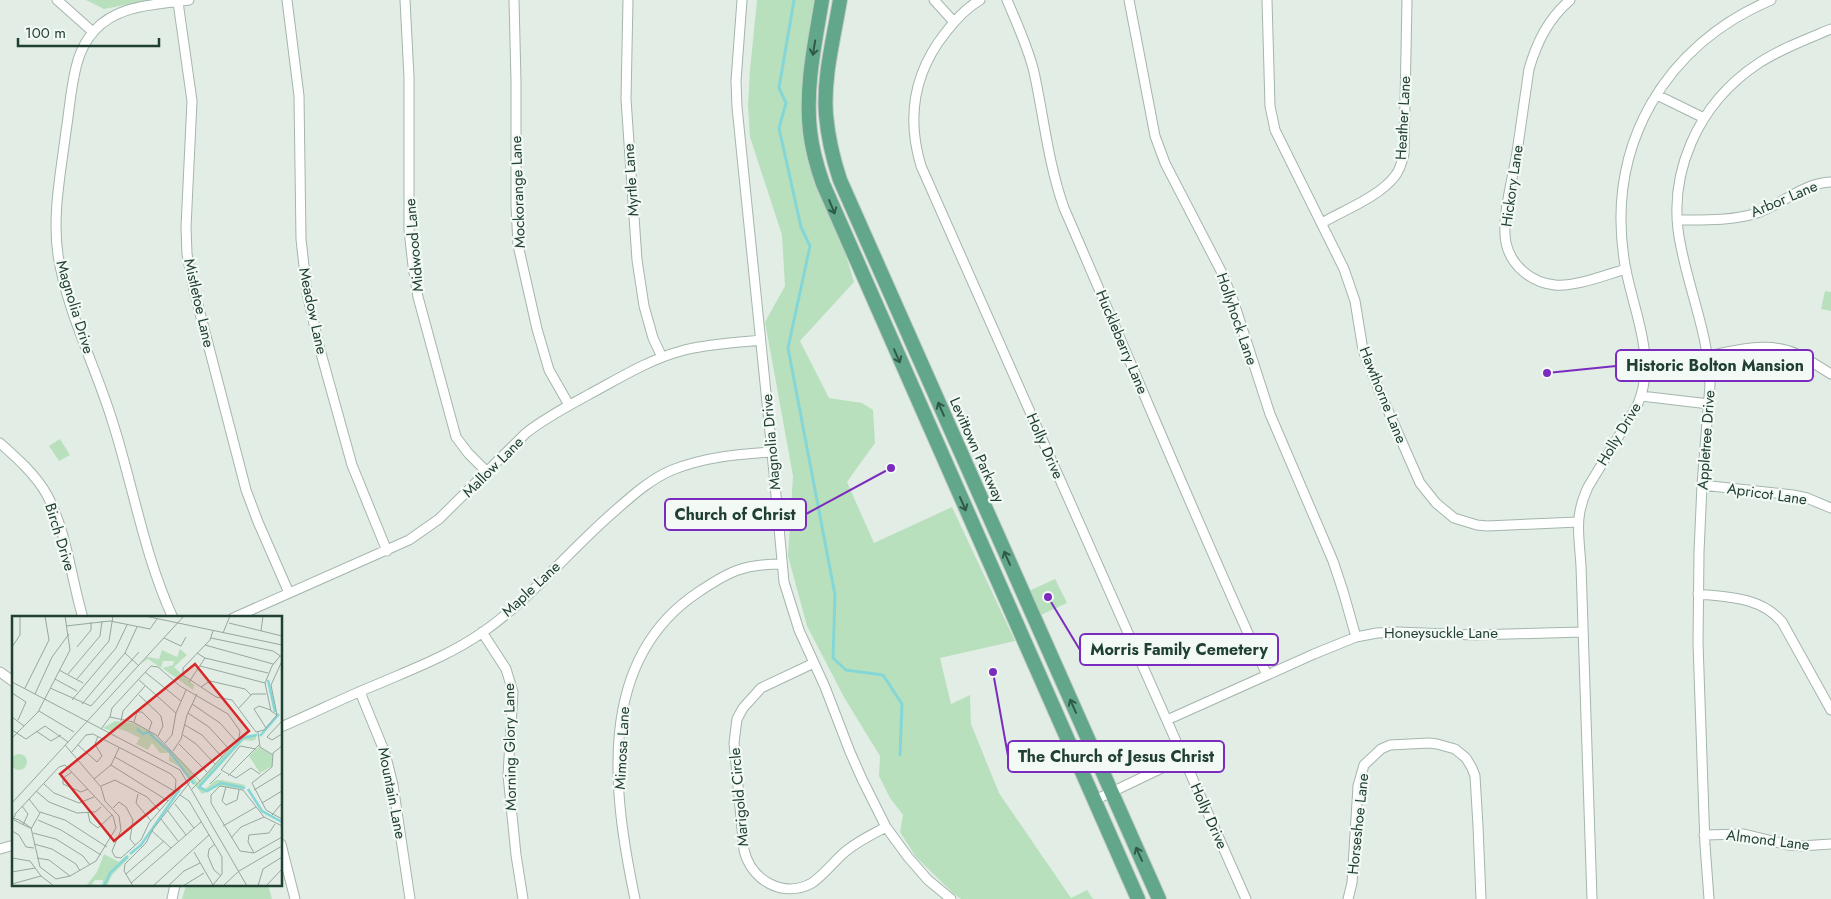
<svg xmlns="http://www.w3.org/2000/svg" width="1831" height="899" font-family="Jost,sans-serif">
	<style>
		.green { fill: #b9e0bd }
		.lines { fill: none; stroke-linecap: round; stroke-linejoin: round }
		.stream { stroke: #85d7d7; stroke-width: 3 }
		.minor-casing { stroke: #a4b6ac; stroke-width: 11 }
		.primary-casing { stroke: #c1cac6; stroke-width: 16 }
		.minor { stroke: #fff; stroke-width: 9 }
		.primary { stroke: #62a78a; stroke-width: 14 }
		.oneway { stroke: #305a48 }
		.labels { text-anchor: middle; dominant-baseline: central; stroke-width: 4.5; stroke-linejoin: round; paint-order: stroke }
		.street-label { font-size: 15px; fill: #204032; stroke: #f3f9f5 }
		.inset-river { fill: none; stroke: #85d7d7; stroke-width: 2.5 }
		.inset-road { fill: none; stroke: #94a89e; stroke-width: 1 }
		.view { fill: #d62828; fill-opacity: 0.15; stroke: #d62828; stroke-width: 2.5 }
		.inset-edge { fill: none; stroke: #204032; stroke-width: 2.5 }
		.leader { fill: none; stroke: #7b2cbf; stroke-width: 2 }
		.callout-dot { fill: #7b2cbf; stroke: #f3f9f5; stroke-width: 2 }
		.callout { fill: #f3f9f5; stroke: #7b2cbf; stroke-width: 2 }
		.callout-label { font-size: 16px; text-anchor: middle; font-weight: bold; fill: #204032 }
	</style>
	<rect width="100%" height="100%" fill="#e2ede6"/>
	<path class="green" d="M86,0H150L104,9Z
		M757,0H816L808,158L845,252L854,282L800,341L829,398L862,403L873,410L875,443L847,482L874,543L952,507L1015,641L940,658L951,704L970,695L971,724L999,793L1071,898L1087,890L1093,899H961L954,894L916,857L900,832L903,815L890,798L879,776L880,756L845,699L807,626L788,556L793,476L765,322L785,286L782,235L750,137L748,105L750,70Z
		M1825,291L1831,292V311L1821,309Z
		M60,439L70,455L59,461L49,446Z
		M1055,579L1067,603L1041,615L1029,591Z
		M186,885H268L272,899H182Z"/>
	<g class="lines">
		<path class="stream" d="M794,0L779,88L786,103L779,128L801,227L810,246L788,348L835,595L833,658L846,670L883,675L902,704L900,755"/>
		<defs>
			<path id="minor" d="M57,0L93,32
				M287,0L299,96L301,239L307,293L319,346L352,465L387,551
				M405,0L409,77V230L413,266L418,297L456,437L468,453L487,472
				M514,0L516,81V205L518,245L537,329L549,370L569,405
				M628,0L626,99L637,260L644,306L653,338L662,357
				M742,0L736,81L737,107L772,452L784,582L799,630L825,687L850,752L862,779L886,827L908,857L928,880L951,899
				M934,0L954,22
				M980,0C966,8 956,19 946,32C914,72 906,116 921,166L1246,899
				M1007,0C1017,24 1028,47 1034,72C1044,118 1048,163 1064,208C1132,364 1196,521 1267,675
				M1129,0L1155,136L1165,163L1221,271L1233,300L1270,414L1333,561L1343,591L1356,637
				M1267,0L1270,106L1275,130L1344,269L1355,301L1363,350L1379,390L1420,483L1436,503L1454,518L1477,525L1487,526L1578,522
				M1570,0C1548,19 1537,42 1529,69C1525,97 1521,125 1517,152C1513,178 1501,218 1506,243C1511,266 1532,283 1555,285C1576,287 1605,275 1626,269
				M178,2L192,101L186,227L187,254L194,290L246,490L258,522L289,593
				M1657,95L1704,118
				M1677,220C1704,220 1732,221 1757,213C1783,204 1803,183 1831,182
				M1322,223C1344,210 1379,197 1395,176C1400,170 1402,162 1404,154L1407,0
				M1708,356C1737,350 1769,341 1797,354C1809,360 1820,367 1831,374
				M1641,396L1709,404
				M0,443C17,458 36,475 47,495C67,532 71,578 83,618
				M1702,485L1793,495L1807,498L1831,508
				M1698,594C1729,597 1761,597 1782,622L1831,710
				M173,618C144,555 133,485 112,420C95,365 67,312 58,255C52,214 61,172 66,131C70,107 71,80 79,57C82,48 88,38 94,31C118,4 156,5 189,0
				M233,618L409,540L439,519L526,433C545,418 566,407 588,395C618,379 648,360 681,351C706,344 734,343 760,340
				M482,632L506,669L513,692L508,775L516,855L523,899
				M814,663L761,688L743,708L737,719L734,743L744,850C751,880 783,899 812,883C825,874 834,861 846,851C858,841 873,834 886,827
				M0,672L14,682
				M360,692L385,753L393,785L410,899
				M1167,720L1314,654L1356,637L1377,633L1397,632L1474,635L1583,632
				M281,727C314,713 345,697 378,684C415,668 450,655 483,632C533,597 571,548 617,509C634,494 651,479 672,470C705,457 738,454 772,452
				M1095,800L1183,758
				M1704,835L1744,834L1788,845L1801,846L1831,844
				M281,844L295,899
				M0,849L14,845
				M172,899L175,885
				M635,899C613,794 595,662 697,593C728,572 743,564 781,564
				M1348,899L1352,883L1358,786L1364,765L1381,749L1390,745L1429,743L1437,744L1455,749L1466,758L1472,768L1475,776L1478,826L1481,899
				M1592,899L1581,566C1579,534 1574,517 1588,487L1637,406C1659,357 1631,308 1624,259C1607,144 1665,45 1771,0
				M1709,899L1705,845L1698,643L1699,552L1702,485L1710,385C1709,337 1690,293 1681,247C1665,175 1698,103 1759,63C1780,49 1807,39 1831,29"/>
			<path id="primary" d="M822,0C815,43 805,87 810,131C812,149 817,167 823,184L1138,899
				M840,0C834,37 823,77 826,115C828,138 833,159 840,180L1159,899"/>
		</defs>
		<use href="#minor" class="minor-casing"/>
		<use href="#primary" class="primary-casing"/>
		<use href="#minor" class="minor"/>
		<use href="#primary" class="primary"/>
	</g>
	<defs><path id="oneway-shaft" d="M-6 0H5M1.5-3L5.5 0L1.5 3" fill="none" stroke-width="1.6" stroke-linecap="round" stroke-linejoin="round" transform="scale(1.25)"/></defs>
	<g class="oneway">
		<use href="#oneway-shaft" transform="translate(814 48) rotate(99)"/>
		<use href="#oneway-shaft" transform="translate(832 207) rotate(68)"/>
		<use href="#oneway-shaft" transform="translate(897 356) rotate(66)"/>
		<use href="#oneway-shaft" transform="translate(941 409) rotate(-114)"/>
		<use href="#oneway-shaft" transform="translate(963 504) rotate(66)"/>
		<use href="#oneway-shaft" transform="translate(1007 558) rotate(-114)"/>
		<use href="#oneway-shaft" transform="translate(1073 706) rotate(-114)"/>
		<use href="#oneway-shaft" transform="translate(1139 854) rotate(-114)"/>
	</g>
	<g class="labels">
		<g class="street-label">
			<text transform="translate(1403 118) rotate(-87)">Heather Lane</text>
			<text transform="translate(631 180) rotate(-94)">Myrtle Lane</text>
			<text transform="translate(1512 186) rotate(-82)">Hickory Lane</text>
			<text transform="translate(518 192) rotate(-92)">Mockorange Lane</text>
			<text transform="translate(1784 199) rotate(-23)">Arbor Lane</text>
			<text transform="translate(414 245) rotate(-95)">Midwood Lane</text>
			<text transform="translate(199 303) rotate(77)">Mistletoe Lane</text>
			<text transform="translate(75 307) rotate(73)">Magnolia Drive</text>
			<text transform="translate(313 311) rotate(78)">Meadow Lane</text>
			<text transform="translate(1237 319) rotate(71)">Hollyhock Lane</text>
			<text transform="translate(1122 342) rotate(67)">Huckleberry Lane</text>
			<text transform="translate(1383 395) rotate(68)">Hawthorne Lane</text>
			<text transform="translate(1619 434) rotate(-59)">Holly Drive</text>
			<text transform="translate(1706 440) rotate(-86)">Appletree Drive</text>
			<text transform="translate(771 442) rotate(-95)">Magnolia Drive</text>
			<text transform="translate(1045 446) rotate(66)">Holly Drive</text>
			<text transform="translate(977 450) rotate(66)">Levittown Parkway</text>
			<text transform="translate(493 467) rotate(-45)">Mallow Lane</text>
			<text transform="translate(1767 494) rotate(8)">Apricot Lane</text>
			<text transform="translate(60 537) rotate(73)">Birch Drive</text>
			<text transform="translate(531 589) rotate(-43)">Maple Lane</text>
			<text x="1441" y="633">Honeysuckle Lane</text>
			<text transform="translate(510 747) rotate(-91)">Morning Glory Lane</text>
			<text transform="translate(622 748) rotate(-87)">Mimosa Lane</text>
			<text transform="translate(392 793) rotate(79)">Mountain Lane</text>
			<text transform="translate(739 797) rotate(-95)">Marigold Circle</text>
			<text transform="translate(1209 816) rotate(66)">Holly Drive</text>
			<text transform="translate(1358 824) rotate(-84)">Horseshoe Lane</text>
			<text transform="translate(1768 840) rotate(7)">Almond Lane</text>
		</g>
	</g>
	<g transform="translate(12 616)">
		<rect width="270" height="270" fill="#e2ede6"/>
		<path d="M168,33L175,39L162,51L182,69L181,74L150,52L161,49L162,45H151L149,52L136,43L127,49L135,41L147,43L150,34L165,41ZM103,105L121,107L140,117L176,152L186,167L229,120L244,118V123L240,125L232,124L189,170L193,173L204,164H210L233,169L231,173L208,170L190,178L168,151L157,145V137H148L140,127L136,134L124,128L128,122L116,116L104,112L99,115L91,112ZM247,131L260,139V150L248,157L237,140ZM-1 146a8 8 0 1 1 16 0a8 8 0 1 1-16 0ZM92,238L107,246L115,239L117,242L100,259L95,270H90L91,264H83L80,268L88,270H74L85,256Z" fill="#b9e0bd"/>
		<path class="inset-river" d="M256,64L263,96M125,113L131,118L136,116L158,136L182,168M248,120L267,98M233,172L209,167L195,175L187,171L231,122L245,119M236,173L250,195L270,206M118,238L129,229L168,173M92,270L98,257L116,240"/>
		<path class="inset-road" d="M133,0L270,29M217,7L270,20M54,10L98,5L138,13L145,3M201,15L198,24L171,52V59L204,81L220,84L244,116L252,114L265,99L259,69L270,45M249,15L251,0M211,17L218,0M152,22L169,30L174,21M199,22L261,35L270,41M193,29L261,48M0,31L8,19V0M65,31L79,14V6M113,37L127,50M185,37L193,42L256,57M188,50L253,67M47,54L71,67M133,56L169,85M56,58L88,20L90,5M43,63L65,75M65,63L97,25L101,0M126,63L164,97M0,66L168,154L235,270M177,66L193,42M189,71L198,65L233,73L239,79M13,72L37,24L33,0M38,72L79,90L127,36M0,77L14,86L6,104M23,78L40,41L57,18M127,79L149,100L151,110L146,120M60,84L104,32L115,9M70,88L113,37L125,11M180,88L208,107L224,125M227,92L240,78H254M27,95L62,116M176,97L197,111L217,133M265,99L259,95L253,67L260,50L268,40M0,101L12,110M109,105L111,95L133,70M270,105L255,121L260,124L270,118M122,106L125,96H130L140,106L137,114M173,109L190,119L210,141M254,112L242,93L247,90L259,94M89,113L98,101M0,114L14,123L33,110L56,126M24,115L39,125L49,119M246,116L248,131L261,139M171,119L184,128L203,148M0,122L26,96L58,34L53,0M153,127L160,119L164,97L174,74M167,128L195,156M53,129L89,171L93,185L107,200L109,214L100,235L103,241L109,242L129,224L137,207L163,177L164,164L159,158L81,118L74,119L59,137M66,129L85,146L90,140L83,128L86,120M270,130L261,137L260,151L240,167L254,194L270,203M244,133L228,130L209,154L224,162L239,152L248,158M161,135L169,123L175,99L185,78M103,141L164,176M99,149L156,185M60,156L51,162V168L69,176L76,173M216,160L247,129M82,163L99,149L107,132M32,168L42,177L67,187L82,181M198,168L209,157M89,170L103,164L135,181L148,195M214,171L210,185L214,189L225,184L227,174M180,173L188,165L227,122L228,115L216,98L168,70L146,51L139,50L100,92L98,101L121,106L144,119L188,165M242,174L270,157M24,175L37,186L65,197L83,196L89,191M126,178L124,187L139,205M168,179L177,185L210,241V258L200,270M17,183L28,197L19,213M0,187L172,0M250,187L270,175M163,188L182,212M10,190L16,198L11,209M101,192L107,186L114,191L121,204L118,223L123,229M156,195L174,219M28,196L53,204L95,231M76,197L78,206L86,212L100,199M260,199L270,187M0,201L1,202L7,204L15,209L19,212L28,251L44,263L58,260L84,245L104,212L101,200L53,149L47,151L5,196L3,198V200L1,202V203M0,203L18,212M149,203L166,225M26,204L49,214L89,239M211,210L244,191M270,210L252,201L231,174L208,170L199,179V187L228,235L242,237L270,221M0,215L7,219L14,231L22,232M140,215L159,232M21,217L44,223L71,240L78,249M219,222L229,211L252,201M22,228L40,233L64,248L68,255M203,228L197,233L196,240L202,254L209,260M182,236L201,269M242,237L236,226L237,219L257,217L263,208M0,242L18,245L29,260L42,270M25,242L37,244L58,260M0,256L23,252M114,258L152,225M119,267L189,206M0,268L29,260M121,270L112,255L113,248L134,227L141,213L178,166M141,270L197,219M156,270L172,255L188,247M171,270L192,257M211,270L227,255L270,230M246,270L251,253L270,241M254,270L270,253"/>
		<path class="view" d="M183,48L237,115L102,225L48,158Z"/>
		<rect width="270" height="270" class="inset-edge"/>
	</g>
	<path class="leader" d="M1547 373L1616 366M891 468L806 514M1048 597L1080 650M993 672L1008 756"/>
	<g class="callout-dot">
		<circle cx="1547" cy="373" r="5"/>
		<circle cx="891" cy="468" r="5"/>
		<circle cx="1048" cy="597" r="5"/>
		<circle cx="993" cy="672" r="5"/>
	</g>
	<g class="callout">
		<rect x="1616" y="350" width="197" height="31" rx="5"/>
		<rect x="665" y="499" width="141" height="31" rx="5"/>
		<rect x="1080" y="634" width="198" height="31" rx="5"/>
		<rect x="1008" y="741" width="216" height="31" rx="5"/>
	</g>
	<g class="callout-label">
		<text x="1715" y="371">Historic Bolton Mansion</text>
		<text x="735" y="520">Church of Christ</text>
		<text x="1179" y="655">Morris Family Cemetery</text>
		<text x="1116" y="762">The Church of Jesus Christ</text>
	</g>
	<path d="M18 38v8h141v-8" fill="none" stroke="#204032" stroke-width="2.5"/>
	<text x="25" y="38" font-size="15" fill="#204032" stroke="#f3f9f5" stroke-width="4" paint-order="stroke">100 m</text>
</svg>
